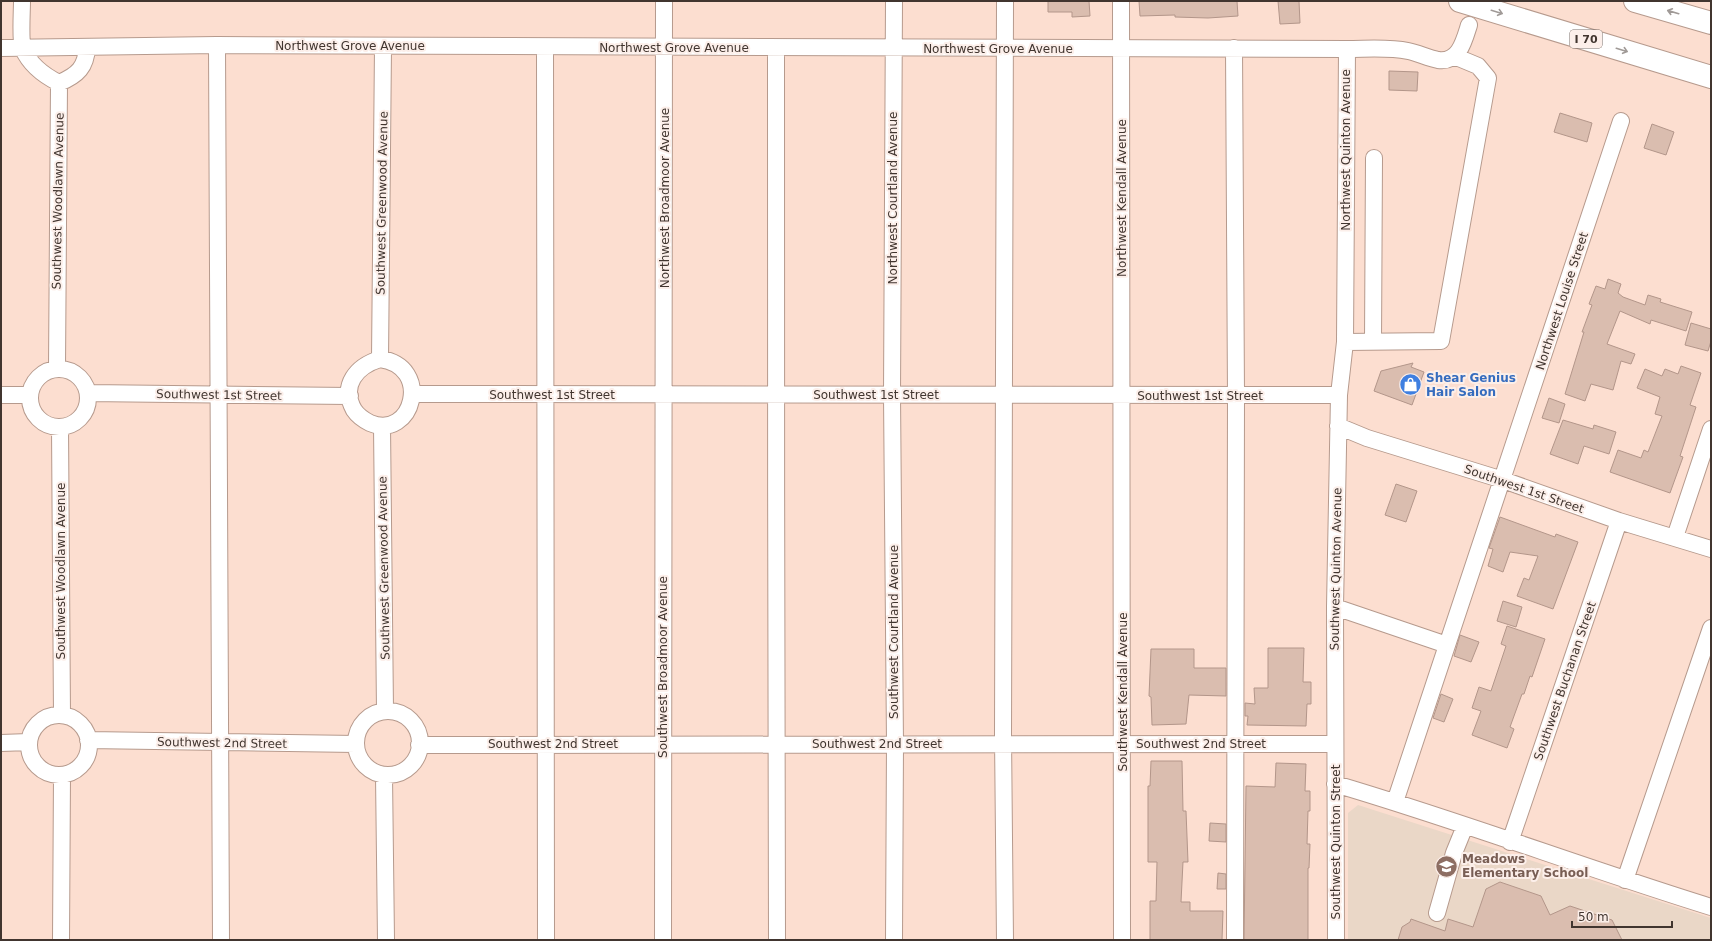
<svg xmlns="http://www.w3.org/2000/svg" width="1712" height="941" font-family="'DejaVu Sans',sans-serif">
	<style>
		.education { fill: #ead7c7 }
		.building { fill: #dabdaf; stroke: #b3968a }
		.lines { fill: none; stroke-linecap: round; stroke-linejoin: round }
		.minor-casing { stroke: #b69a8d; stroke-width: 18 }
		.highway-casing { stroke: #b69a8d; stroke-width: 24 }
		.minor { stroke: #fff; stroke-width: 16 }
		.highway { stroke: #fff; stroke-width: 22 }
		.oneway { stroke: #a09a97 }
		.labels { text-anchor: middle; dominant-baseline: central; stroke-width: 4; stroke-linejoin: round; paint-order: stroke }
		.shield { fill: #fcefea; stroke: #796d67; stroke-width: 1 }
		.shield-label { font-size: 11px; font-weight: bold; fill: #41352f }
		.street-label { font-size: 12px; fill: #41352f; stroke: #fcefea }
		.shop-label { font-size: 12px; font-weight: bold; fill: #366cbe; stroke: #fcefea; text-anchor: start }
		.education-label { font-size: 12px; font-weight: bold; fill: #785e54; stroke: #fcefea; text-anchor: start }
	</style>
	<rect width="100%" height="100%" fill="#fcded0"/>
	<path class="education" d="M1358,805L1711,918V940H1348V813Z"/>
	<path class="building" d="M1048,1H1089L1090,16L1072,17V12H1048Z
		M1139,1H1237L1238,16L1208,18L1175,17V15L1140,16Z
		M1278,1H1299L1300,23L1280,24Z
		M1389,71L1418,72L1417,91L1389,90Z
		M1560,113L1592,123L1587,142L1554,132Z
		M1652,124L1674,132L1666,155L1644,148Z
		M1608,279L1621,284L1618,293L1623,297L1645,305L1648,295L1661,299L1660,302L1692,312L1686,331L1651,320L1650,324L1620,311L1607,344L1635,354L1631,364L1621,361L1613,390L1591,384L1585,401L1565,394L1584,332H1582L1592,305L1589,304L1596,286L1605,289Z
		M1691,323L1711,329V341L1708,351L1685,345Z
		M1413,363L1411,367L1424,372L1412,405L1374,391L1381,371Z
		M1681,366L1701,373L1690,405L1696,407L1680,456L1683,457L1670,493L1610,472L1618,450L1641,458L1644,450L1648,452L1662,416L1655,414L1660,397L1637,388L1645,369L1662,376L1665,369L1678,374Z
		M1549,398L1565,404L1559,423L1542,418Z
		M1563,420L1593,429L1594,425L1616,432L1609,454L1584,446L1578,464L1550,454Z
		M1396,484L1417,491L1406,522L1385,515Z
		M1500,517L1555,537L1556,534L1578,542L1553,609L1517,596L1524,578L1529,580L1538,556L1510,552L1503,572L1488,566L1493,549L1489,548Z
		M1503,601L1522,607L1516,627L1497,621Z
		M1507,626L1545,639L1532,677L1530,676L1524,694H1522L1510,727L1514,729L1507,748L1472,735L1481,711L1472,708L1479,687L1491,691L1506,646L1501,644Z
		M1460,635L1479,642L1471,662L1454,656Z
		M1268,648H1304L1303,682H1311V704H1307L1306,726L1247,725L1248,716H1245V703L1255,704L1254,688H1268Z
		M1151,649H1194V668H1226V696L1189,695L1186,724L1152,725L1151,697L1149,696Z
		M1441,694L1453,699L1444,722L1433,718Z
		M1151,761H1182L1183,811H1186L1188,862H1183L1181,902H1190V911H1223L1222,940H1150V901H1156L1157,862H1148V786H1150Z
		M1276,763L1306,764L1305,791H1310V811H1308L1307,844H1310L1309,868H1308V940H1244L1246,786L1275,787Z
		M1210,823L1226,824V842L1209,841Z
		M1218,873L1226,874V889H1217Z
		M1500,882L1541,896L1550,915L1570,906L1612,920L1622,940H1398L1402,927L1410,922L1411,919L1445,931L1448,919L1473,927L1486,889Z"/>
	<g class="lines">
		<defs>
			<path id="minor" d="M22,1C22,12 20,40 23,49C30,65 45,76 59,83
				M1005,1L1003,736L1005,940
				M1121,1L1122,940
				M217,45L221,940
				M545,47L546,940
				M1,48L217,45L1347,49C1367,49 1389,47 1408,51C1418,53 1428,58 1438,60C1459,63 1464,41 1469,25
				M776,48C777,345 775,643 777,940
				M1234,48L1236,396L1235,940
				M1345,342L1441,341L1488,78L1478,66L1454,56
				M1373,342L1374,158
				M380,359L383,47
				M380,359C433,366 413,441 370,423C364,420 358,416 354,410C340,385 357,366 380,359Z
				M57,368L59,83C78,75 86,67 87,47
				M30 398a29 29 0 1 1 58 0a29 29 0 1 1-58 0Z
				M88,393L350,396
				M413,394L1339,395
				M1,395H30
				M382,426L385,710
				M1338,426L1367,438L1503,480L1619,521L1711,549
				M60,427L62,715
				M1675,537L1711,429
				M1335,607L1447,645
				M356 743a32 32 0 1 1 64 0a32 32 0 1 1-64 0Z
				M29 745a30 30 0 1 1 60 0a30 30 0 1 1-60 0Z
				M88,740L356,744
				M1,743L29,742
				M419,745L1335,744
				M384,776L386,940
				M1335,784C1461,821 1585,868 1711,907
				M1395,802L1621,121
				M1510,842L1619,521
				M1625,880L1711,628
				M1437,913L1454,853L1465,826
				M61,940L62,775
				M663,940L664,1
				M894,940L895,744L892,395L894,1
				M1336,940L1335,607L1339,395L1345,342L1347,49"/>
			<path id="highway" d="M1460,1L1711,77
				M1635,1L1711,23"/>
		</defs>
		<use href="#minor" class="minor-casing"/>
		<use href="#highway" class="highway-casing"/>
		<use href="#minor" class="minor"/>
		<use href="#highway" class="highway"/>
	</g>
	<defs><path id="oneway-shaft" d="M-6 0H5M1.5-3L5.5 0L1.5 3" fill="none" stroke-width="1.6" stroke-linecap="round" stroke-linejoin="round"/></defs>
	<g class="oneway">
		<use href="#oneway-shaft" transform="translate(1497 12) rotate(17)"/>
		<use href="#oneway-shaft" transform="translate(1673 12) rotate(-164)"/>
		<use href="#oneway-shaft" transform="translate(1622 50) rotate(17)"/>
	</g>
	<defs>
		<symbol id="shop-disc" viewBox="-11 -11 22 22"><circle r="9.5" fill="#3f7fe0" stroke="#fcefea"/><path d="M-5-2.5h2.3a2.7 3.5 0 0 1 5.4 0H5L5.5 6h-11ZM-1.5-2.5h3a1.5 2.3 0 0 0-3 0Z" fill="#fff"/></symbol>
		<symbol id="school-disc" viewBox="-11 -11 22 22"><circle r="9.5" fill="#8d6e63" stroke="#fcefea"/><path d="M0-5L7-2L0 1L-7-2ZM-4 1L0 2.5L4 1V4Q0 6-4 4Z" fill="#fff"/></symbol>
	</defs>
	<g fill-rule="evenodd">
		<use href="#shop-disc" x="1398" y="372" width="25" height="25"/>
		<use href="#school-disc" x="1434" y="854" width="25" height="25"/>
	</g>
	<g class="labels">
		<rect class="shield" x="1570" y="30" width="32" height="18" rx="3"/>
		<g class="shield-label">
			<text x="1586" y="39">I 70</text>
		</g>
		<g class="street-label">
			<text x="350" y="46">Northwest Grove Avenue</text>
			<text x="674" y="48">Northwest Grove Avenue</text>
			<text x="998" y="49">Northwest Grove Avenue</text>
			<text transform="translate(1346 150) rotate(-90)">Northwest Quinton Avenue</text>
			<text transform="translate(665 198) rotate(-90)">Northwest Broadmoor Avenue</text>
			<text transform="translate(893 198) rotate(-90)">Northwest Courtland Avenue</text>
			<text transform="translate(1122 198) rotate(-90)">Northwest Kendall Avenue</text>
			<text transform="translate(58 201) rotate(-89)">Southwest Woodlawn Avenue</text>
			<text transform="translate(382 203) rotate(-89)">Southwest Greenwood Avenue</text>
			<text transform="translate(1562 301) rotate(-72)">Northwest Louise Street</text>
			<text transform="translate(219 395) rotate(1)">Southwest 1st Street</text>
			<text x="552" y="395">Southwest 1st Street</text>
			<text x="876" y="395">Southwest 1st Street</text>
			<text x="1200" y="396">Southwest 1st Street</text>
			<text transform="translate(1524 489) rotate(19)">Southwest 1st Street</text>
			<text transform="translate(384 568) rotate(-91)">Southwest Greenwood Avenue</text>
			<text transform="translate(1336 569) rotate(-89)">Southwest Quinton Avenue</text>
			<text transform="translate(61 571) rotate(-90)">Southwest Woodlawn Avenue</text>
			<text transform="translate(894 632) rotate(-90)">Southwest Courtland Avenue</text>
			<text transform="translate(663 667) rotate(-90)">Southwest Broadmoor Avenue</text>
			<text transform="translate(1565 681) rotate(-71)">Southwest Buchanan Street</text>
			<text transform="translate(1123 692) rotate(-90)">Southwest Kendall Avenue</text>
			<text transform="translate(222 743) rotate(1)">Southwest 2nd Street</text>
			<text x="553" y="744">Southwest 2nd Street</text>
			<text x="877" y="744">Southwest 2nd Street</text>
			<text x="1201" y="744">Southwest 2nd Street</text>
			<text transform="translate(1336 842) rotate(-90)">Southwest Quinton Street</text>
		</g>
		<g class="shop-label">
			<text x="1426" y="378">Shear Genius<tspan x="1426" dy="14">Hair Salon</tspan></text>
		</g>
		<g class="education-label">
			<text x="1462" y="859">Meadows<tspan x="1462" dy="14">Elementary School</tspan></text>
		</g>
	</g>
	<rect width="1712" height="941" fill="none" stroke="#41352f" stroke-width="4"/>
	<path d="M1572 921v6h100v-6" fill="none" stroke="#41352f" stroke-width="2"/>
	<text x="1578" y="921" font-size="12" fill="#41352f" stroke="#fcefea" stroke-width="3" paint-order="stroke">50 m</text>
</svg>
